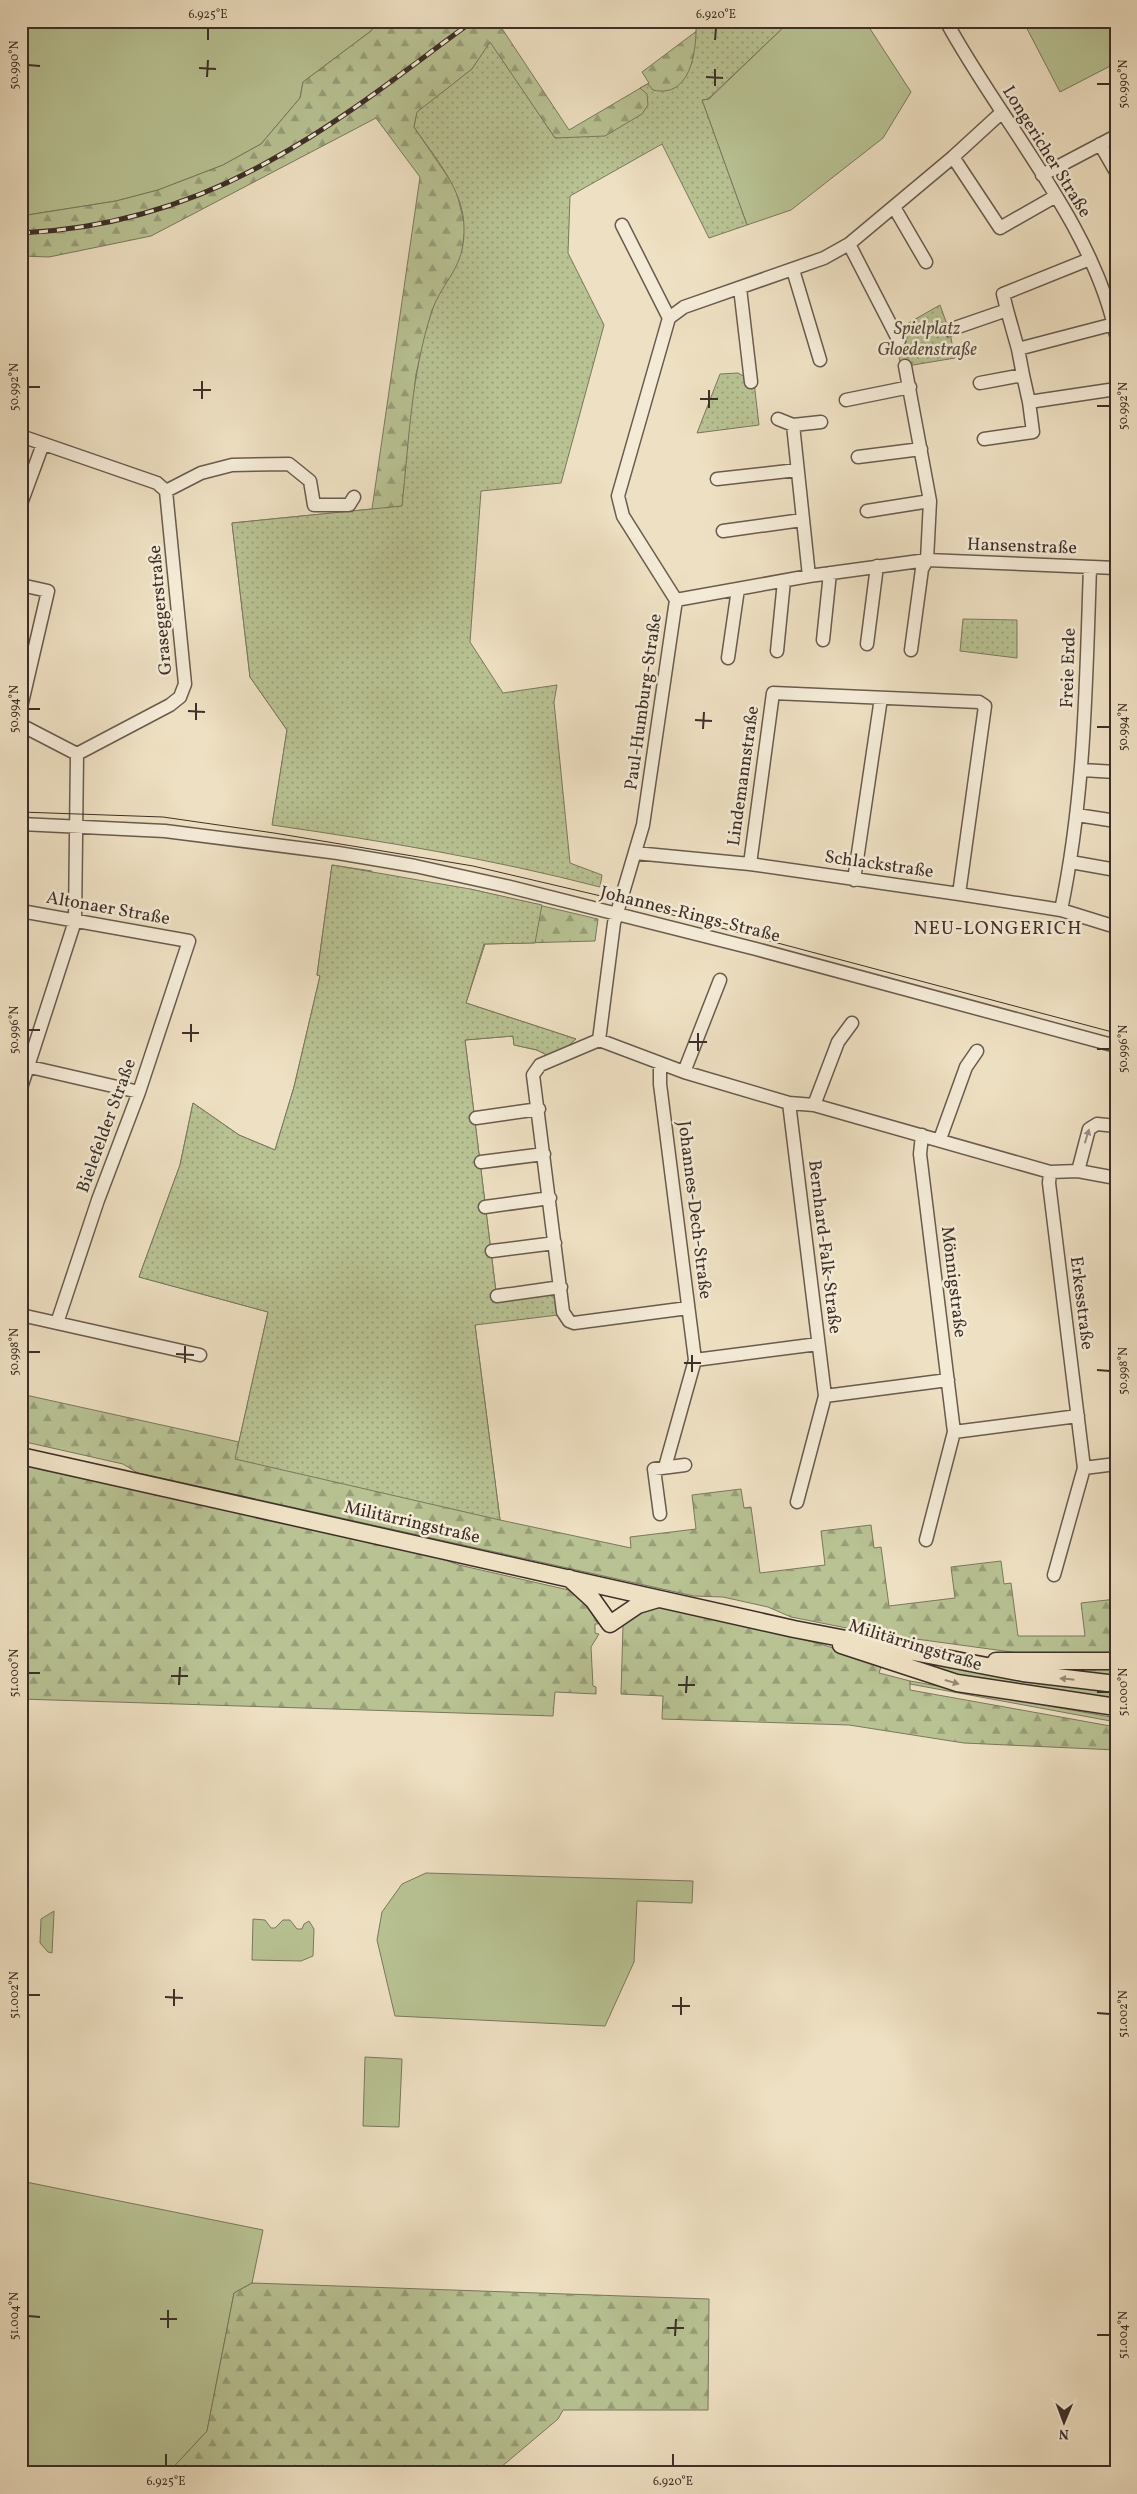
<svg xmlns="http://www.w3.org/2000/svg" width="1137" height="2494" font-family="Vollkorn,serif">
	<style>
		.green { fill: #b8c293; stroke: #7a785e }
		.forest { fill: url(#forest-firs); stroke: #7a785e }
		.park { fill: url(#park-dots); stroke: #7a785e }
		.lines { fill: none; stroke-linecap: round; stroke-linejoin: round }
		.minor-casing { stroke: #695b4e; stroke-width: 15 }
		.major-casing { stroke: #3d2f28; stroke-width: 19 }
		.minor { stroke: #f4ebd7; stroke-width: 12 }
		.major { stroke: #eee0c2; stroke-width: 16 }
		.tram { stroke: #3d2f28; stroke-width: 1 }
		.rail-casing { stroke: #3d2f28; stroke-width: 5 }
		.rail { stroke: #f4ebd7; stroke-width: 3; stroke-dasharray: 9; stroke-linecap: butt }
		.oneway { fill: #988d80 }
		.oneway2 { fill: #968875 }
		.ticks { fill: none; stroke: #3d2f28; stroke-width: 2 }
		.labels { text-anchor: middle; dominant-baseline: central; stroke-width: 5; stroke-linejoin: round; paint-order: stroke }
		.street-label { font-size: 18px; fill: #3d2f28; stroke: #f4ebd7 }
		.park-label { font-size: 18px; font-style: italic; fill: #564c3d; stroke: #f4ebd7 }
		.neighbourhood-label { font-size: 19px; letter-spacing: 1px; fill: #3d2f28; stroke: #f4ebd7 }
		.neatline { fill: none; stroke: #3d2f28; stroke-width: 2 }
		.ticks-label { font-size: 12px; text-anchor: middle; fill: #3d2f28 }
	</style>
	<defs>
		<pattern id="forest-firs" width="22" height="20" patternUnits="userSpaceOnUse" patternTransform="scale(1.25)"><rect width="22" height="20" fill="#b8c293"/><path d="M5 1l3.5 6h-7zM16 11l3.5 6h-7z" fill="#979e78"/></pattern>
		<pattern id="park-dots" width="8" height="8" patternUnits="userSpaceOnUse" patternTransform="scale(1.25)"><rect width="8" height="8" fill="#b8c293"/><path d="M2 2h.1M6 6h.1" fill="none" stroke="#979e78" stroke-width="1.8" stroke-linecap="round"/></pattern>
	</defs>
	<rect width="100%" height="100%" fill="#eee0c2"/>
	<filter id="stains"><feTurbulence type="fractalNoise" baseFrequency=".004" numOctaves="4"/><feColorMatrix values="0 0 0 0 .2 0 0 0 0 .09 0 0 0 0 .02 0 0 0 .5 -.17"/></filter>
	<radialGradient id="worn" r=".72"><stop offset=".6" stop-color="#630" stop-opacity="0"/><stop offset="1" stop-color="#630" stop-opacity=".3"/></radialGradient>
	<path class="green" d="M21,21H378L371,31L303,82L300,98L261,144L223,165L158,190L116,201L21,216V69L26,68L21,56Z
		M790,21H865L911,92L883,138L791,210L747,225L702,100L709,99Z
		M1023,21H1116V63L1060,92Z
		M919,1661L1116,1690V1699L968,1678L919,1663Z
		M910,1681L1116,1718V1722L910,1684Z
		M426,1873L693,1881L692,1903L637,1901L634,1962L605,2026L395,2016L377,1940L382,1912L402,1884Z
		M54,1911V1912L52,1953L48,1952L40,1943L41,1919Z
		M253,1919L265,1920L271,1928H275L283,1920H290L297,1929H302L304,1924L309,1921L314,1929L313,1956L301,1961L252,1960Z
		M365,2057L402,2059L399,2127L363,2126Z
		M21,2181L263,2230L252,2283L234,2293L207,2431L168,2473H21Z"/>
	<path class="forest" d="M378,21H497L569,130L649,83L642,72L698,30V41L686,86L606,142L555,138L490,43L472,69L417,113L414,127L456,189L465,227L461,259L432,310L416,374L402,507L296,816L273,820L287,730L250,677L232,523L372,509L420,177L376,118L151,236L49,257L21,256V216L116,201L158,190L223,165L261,144L300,98L303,82L371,31Z
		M332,865L372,871L272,1239L457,940L470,889L598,919L595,941L485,944L466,1003L576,1039L547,1055L537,1050L514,1045L513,1036L465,1040L496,1292L479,1324L475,1325L500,1520L631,1548L630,1537L696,1529L692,1495L741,1489L744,1508L751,1507L760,1573L825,1565L821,1531L871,1525L874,1548L881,1547L889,1606L955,1598L951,1567L1001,1561L1004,1584L1011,1583L1018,1636H1085L1081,1603L1116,1599V1654L1019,1653L872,1633L791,1617L768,1607L723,1597L694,1596L138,1473L123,1464L21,1441V1394L239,1442L268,1312L139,1277L180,1165L193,1103L239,1135L275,1150L294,1087L320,976L317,975Z
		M21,1465L437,1557L459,1565L573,1591L582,1597L598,1624H595V1633L599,1634L591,1647L593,1686L596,1687V1694L555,1692L553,1716L21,1699Z
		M656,1605C732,1622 808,1637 882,1664L879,1673L910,1681V1690L1116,1727V1750L964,1743L849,1725L662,1719L663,1696L621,1694L623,1625L629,1611Z
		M1023,1666L1116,1667V1678Z
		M252,2283L709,2299L708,2410H563L558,2419L494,2473H168L207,2431L234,2293Z"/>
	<path class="park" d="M696,21H790L708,99L702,100L747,225L709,238L662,144L570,196L568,253L604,325L561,483L481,491L470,642L503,693L557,685L554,702L570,863L602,875L600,887C492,859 383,841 272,825L287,730L250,677L232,523L402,506C409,441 411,374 432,311C443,279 465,269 464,228C464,190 435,158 414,127L417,112L472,69L490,42L555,138L605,136L642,114L648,105L647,94L640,88L648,84L653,90C692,99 697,48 696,21Z
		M940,305L950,333L955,358L901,367L896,342L903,326Z
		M738,373L754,382L759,425L697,433L720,374Z
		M963,619L1017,620V658L960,651Z
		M332,865L470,889L542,905L535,943L484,944L466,1003L576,1039L567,1047L547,1055L537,1050L514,1045L513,1036L465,1040L496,1292L551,1294L552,1297H556L558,1315L475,1325L500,1520L235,1459L268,1312L139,1277L180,1165L193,1103L239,1135L275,1150L294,1087L320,976L317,975Z"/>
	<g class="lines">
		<defs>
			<path id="minor" d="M946,21C999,120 1094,225 1116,335
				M1100,144L1116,172
				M953,157L1000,228L1056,196
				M1042,175L1116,136
				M894,207L926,262
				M849,244L899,341
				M793,270L820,360
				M740,288L751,382
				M1007,310L1018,349
				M669,318L684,307L824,258L849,244L953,157L1001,113
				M949,330L1007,310L1003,294L1090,259
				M905,366L930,501L927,560L922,569L911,650
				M1023,375L1029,402
				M980,383L1023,375L1018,349L1114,324
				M846,400L910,387
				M778,419L793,425L821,422
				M793,425L809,576
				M21,436L157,483L166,491L201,473L232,465L289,464L310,481L314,505H349L354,497
				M984,439L1033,432L1029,402L1116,389
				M858,457L921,449
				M717,479L797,470
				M22,501L43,444
				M867,511L930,501
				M723,531L802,520
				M21,585L48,591L21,707
				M676,600L809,576L927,560L1116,568
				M823,640L830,573
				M867,644L877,566
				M777,651L784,581
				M728,658L738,589
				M21,725L77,754L75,921L21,1088
				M77,754L170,705L180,697L185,684L166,491
				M1082,770L1116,772
				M1077,815L1116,821
				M21,824L165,831L338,853L415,866L506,886L756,949L1116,1046
				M635,853L750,864L959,894L1061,910L1116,927
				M1071,862L1116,870
				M750,864L773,693L979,702L985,706L959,894
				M854,880L881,698
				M1061,910C1085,795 1086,683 1090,567
				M21,911L189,941L139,1092L98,1200L57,1323
				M599,1040L614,923L643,825L676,600L623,516L618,496L669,318L622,225
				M599,1040L684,1072L789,1103L814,1105L1050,1172L1078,1171L1116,1178
				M599,1040L540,1065L533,1075L563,1312L569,1321L574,1323L688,1308
				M660,1064V1084L695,1360L818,1344
				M30,1067L139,1092
				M684,1072L720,980
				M789,1103L825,1396L948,1380
				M814,1105L838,1042L852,1023
				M476,1118L539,1109
				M922,1135L920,1154L954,1432L1078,1416
				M940,1139L966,1067L977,1051
				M481,1162L544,1154
				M1078,1171L1089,1129L1097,1124L1116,1126
				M1050,1172L1049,1183L1084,1468L1054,1575
				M485,1207L550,1198
				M492,1251L555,1243
				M497,1296L561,1287
				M21,1315L200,1355
				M665,1467L695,1360
				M1084,1468L1116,1464
				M797,1502L825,1396
				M660,1514L654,1469L685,1465
				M926,1540L954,1432"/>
			<path id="major" d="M21,1456L794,1629L1023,1673L1116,1684
				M569,1578L593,1600L610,1624L638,1605L658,1599
				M841,1645L957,1683L1116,1707
				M996,1661H1116"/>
		</defs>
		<use href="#minor" class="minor-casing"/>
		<use href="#major" class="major-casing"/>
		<use href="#minor" class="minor"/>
		<use href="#major" class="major"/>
		<path class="tram" d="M21,812L163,817L274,833L473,866L601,896L1116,1033"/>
		<defs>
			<path id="rail" d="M21,233C110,229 196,203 273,159C344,120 408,68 473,21"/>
		</defs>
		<use href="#rail" class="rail-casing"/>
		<use href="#rail" class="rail"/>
	</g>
	<defs><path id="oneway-solid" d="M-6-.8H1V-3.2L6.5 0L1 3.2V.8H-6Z" transform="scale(1.25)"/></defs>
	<use class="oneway" href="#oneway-solid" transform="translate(1087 1136) rotate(-73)"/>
	<g class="oneway2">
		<use href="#oneway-solid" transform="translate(1067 1679) rotate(-174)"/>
		<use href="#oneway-solid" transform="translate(952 1682) rotate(16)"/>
	</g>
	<path class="ticks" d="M208,40V28M715,40L716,28M28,65L40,66M199,68L216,69M207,77L208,60M706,77L723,78M1097,84H1110M715,86V69M28,387H40M193,390H211M202,399V381M700,399H718M1097,406H1110M709,408V390M28,709H40M188,711L205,712M196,720V703M695,720L712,721M1097,727H1110M703,729L704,712M28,1030H40M182,1033H199M191,1042V1024M689,1042H707M1097,1049H1110M698,1051V1033M28,1352H40M176,1354L194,1355M185,1363V1346M684,1363H701M1097,1370L1110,1371M692,1372V1355M28,1673H40M171,1676H188M179,1685L180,1667M678,1685H695M1097,1692H1110M686,1693L687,1676M28,1995H40M165,1997L183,1998M174,2006V1989M672,2006H690M1097,2013L1110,2014M681,2015V1997M28,2316L40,2317M160,2319H177M168,2328V2310M667,2328H684M1097,2335H1110M675,2336L676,2319M166,2466V2454M673,2466V2454"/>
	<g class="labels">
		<g class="street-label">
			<text transform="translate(1046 152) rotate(58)">Longericher Straße</text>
			<text transform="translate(1022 547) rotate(2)">Hansenstraße</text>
			<text transform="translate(161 610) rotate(-95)">Graseggerstraße</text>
			<text transform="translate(1069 668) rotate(-88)">Freie Erde</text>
			<text transform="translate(644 702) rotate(-82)">Paul-Humburg-Straße</text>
			<text transform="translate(744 776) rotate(-82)">Lindemannstraße</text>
			<text transform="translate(879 865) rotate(8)">Schlackstraße</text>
			<text transform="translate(108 909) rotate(10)">Altonaer Straße</text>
			<text transform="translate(690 915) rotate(14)">Johannes-Rings-Straße</text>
			<text transform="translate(107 1126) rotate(-70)">Bielefelder Straße</text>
			<text transform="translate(694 1210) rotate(83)">Johannes-Dech-Straße</text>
			<text transform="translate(824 1247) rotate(83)">Bernhard-Falk-Straße</text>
			<text transform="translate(953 1282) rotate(83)">Mönnigstraße</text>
			<text transform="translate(1081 1303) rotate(83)">Erkesstraße</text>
			<text transform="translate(412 1523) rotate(13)">Militärringstraße</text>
			<text transform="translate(915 1646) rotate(17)">Militärringstraße</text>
		</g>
		<g class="park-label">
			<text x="927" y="329">Spielplatz<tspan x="927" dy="21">Gloedenstraße</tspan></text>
		</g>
		<g class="neighbourhood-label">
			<text x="998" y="929">NEU-LONGERICH</text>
		</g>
	</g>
	<rect width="1137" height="2494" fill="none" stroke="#eee0c2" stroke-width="55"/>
	<g transform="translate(1064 2422) rotate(181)" stroke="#f4ebd7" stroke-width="4" paint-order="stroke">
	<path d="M0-4L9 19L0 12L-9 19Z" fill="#3d2f28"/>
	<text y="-8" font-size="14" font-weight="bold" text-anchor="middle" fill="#3d2f28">N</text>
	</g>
	<rect x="28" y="28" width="1082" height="2438" class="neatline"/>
	<g class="ticks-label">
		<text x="208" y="18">6.925°E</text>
		<text x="716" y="18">6.920°E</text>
		<text transform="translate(14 65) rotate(-90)" y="4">50.990°N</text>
		<text transform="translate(1123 84) rotate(-90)" y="4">50.990°N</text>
		<text transform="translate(14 387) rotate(-90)" y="4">50.992°N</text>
		<text transform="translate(1123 406) rotate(-90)" y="4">50.992°N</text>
		<text transform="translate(14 709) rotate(-90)" y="4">50.994°N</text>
		<text transform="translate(1123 727) rotate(-90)" y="4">50.994°N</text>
		<text transform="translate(14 1030) rotate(-90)" y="4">50.996°N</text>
		<text transform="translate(1123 1049) rotate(-90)" y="4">50.996°N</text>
		<text transform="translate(14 1352) rotate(-90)" y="4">50.998°N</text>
		<text transform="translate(1123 1371) rotate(-90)" y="4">50.998°N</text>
		<text transform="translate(14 1673) rotate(-90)" y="4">51.000°N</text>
		<text transform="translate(1123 1692) rotate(-90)" y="4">51.000°N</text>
		<text transform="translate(14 1995) rotate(-90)" y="4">51.002°N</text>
		<text transform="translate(1123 2014) rotate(-90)" y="4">51.002°N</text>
		<text transform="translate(14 2316) rotate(-90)" y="4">51.004°N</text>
		<text transform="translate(1123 2335) rotate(-90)" y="4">51.004°N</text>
		<text x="166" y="2485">6.925°E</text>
		<text x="673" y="2485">6.920°E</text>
	</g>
	<rect width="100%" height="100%" filter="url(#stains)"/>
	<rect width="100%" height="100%" fill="url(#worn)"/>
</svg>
